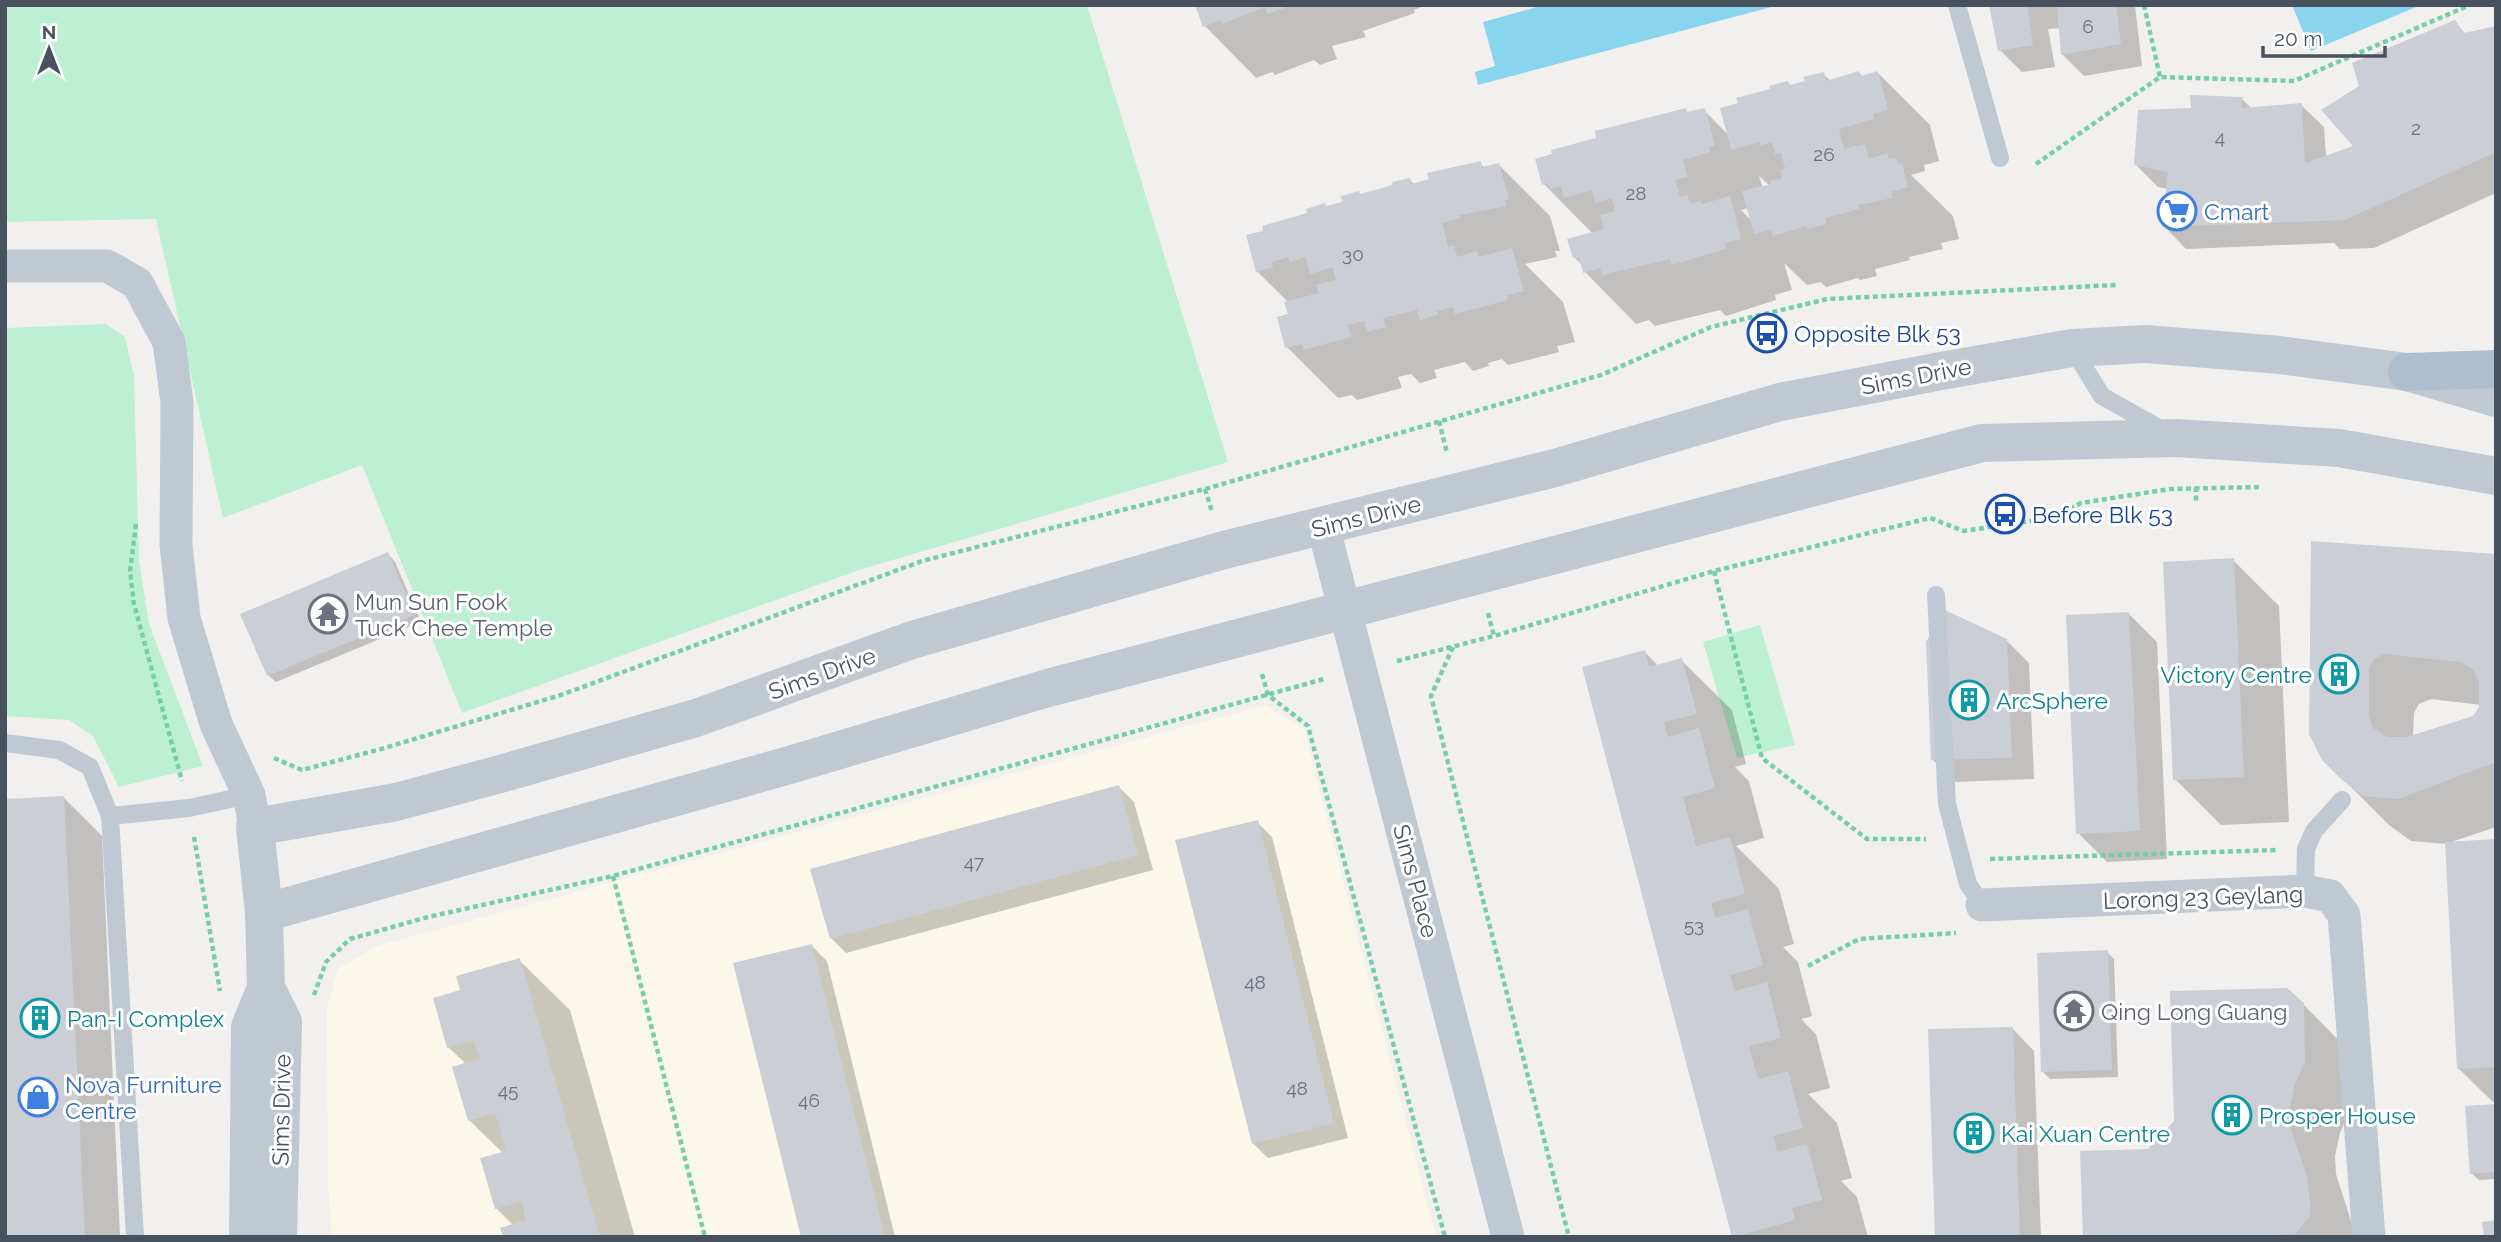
<svg xmlns="http://www.w3.org/2000/svg" width="2501" height="1242" font-family="Raleway,sans-serif">
	<style>
		.commercial { fill: #fcf8e9 }
		.green { fill: #bdf0d3 }
		.water { fill: #89d5ee }
		.shadow { fill: #0003; fill-rule: evenodd }
		.building { fill: #cbced5; fill-rule: evenodd }
		.lines { fill: none; stroke-linecap: round; stroke-linejoin: round }
		.path { stroke: #74cfa6; stroke-width: 4.5; stroke-dasharray: 5 3.5; stroke-linecap: butt }
		.service { stroke: #c0c9d2; stroke-width: 18 }
		.minor { stroke: #c0c9d2; stroke-width: 33 }
		.tertiary { stroke: #c0c9d2; stroke-width: 38 }
		.primary { stroke: #afbecf; stroke-width: 38 }
		.labels { text-anchor: middle; dominant-baseline: central; stroke-width: 6; stroke-linejoin: round; paint-order: stroke }
		.number-label { font-size: 19px; fill: #68717c }
		.shop-label { font-size: 23px; fill: #366cbe; stroke: #fff; text-anchor: start }
		.transit-label { font-size: 23px; fill: #164399; stroke: #fff; text-anchor: start }
		.street-label { font-size: 23px; fill: #47525e; stroke: #fff }
		.worship-label { font-size: 23px; fill: #5b616d; stroke: #fff; text-anchor: start }
		.culture-label { font-size: 23px; fill: #0d838f; stroke: #fff; text-anchor: start }
	</style>
	<rect width="100%" height="100%" fill="#f2f0ef"/>
	<path class="commercial" d="M1266,705L1304,730L1436,1237H332L328,1180L327,1008L338,969L377,946Z"/>
	<path class="green" d="M5,5H1087L1228,462L862,569L462,713L362,465L223,518L156,219L5,222Z
		M106,324L125,337L134,376L139,560L149,624L203,766L119,787L93,736L69,720L5,716V328Z
		M1760,625L1795,745L1737,758L1703,642Z"/>
	<path class="water" d="M1544,5H1779L1478,85L1475,72L1495,66L1483,22Z
		M2292,5H2421L2311,51Z"/>
	<path class="shadow" d="M1197,5H1426L1414,10L1415,13L1363,31L1366,37L1332,46L1337,59L1320,65L1314,60L1275,75L1272,72L1256,78L1205,26Z
		M1990,5H2135L2142,66L2084,76L2062,54L2060,28L2048,29L2055,67L2022,72L2000,50Z
		M2454,22L2466,34L2496,28V193L2374,248L2340,249L2334,243L2186,249L2164,226L2168,189L2158,187L2136,165L2193,109L2242,99L2252,109L2301,105L2324,127L2326,157L2356,146Z
		M1859,73L1863,77L1878,73L1930,125L1939,161L1924,165L1925,171L1911,175L1953,216L1959,239L1941,243L1943,249L1909,257L1910,260L1875,269L1877,276L1860,280L1858,278L1826,287L1821,282L1807,285L1784,263L1792,290L1775,295L1776,300L1726,316L1720,310L1655,326L1649,320L1636,324L1585,272L1583,266L1574,257L1593,234L1544,184L1686,110L1689,114L1704,110L1729,136L1740,104L1788,83L1792,87L1823,74L1831,81ZM1759,176L1770,186L1763,188ZM1748,208L1752,221L1741,210Z
		M1480,163L1485,168L1499,165L1550,216L1560,251H1555L1557,257L1525,264L1563,302L1575,342L1557,346L1559,352L1508,365L1502,359L1488,363L1489,366L1473,371L1465,362L1434,370L1437,378L1420,383L1411,374L1398,377L1402,388L1357,400L1352,395L1338,398L1287,347L1290,316L1289,303L1257,271L1265,232L1327,208L1409,179L1415,185Z
		M2313,543L2496,556V827L2451,842L2496,841V1105L2458,1068L2447,844L2411,841L2389,825L2323,759ZM2431,699L2481,705L2474,718L2413,736L2414,713L2419,704Z
		M388,554L395,562L421,622L276,682L268,675Z
		M2233,560L2279,606L2289,822L2221,825L2175,779Z
		M2129,614L2157,642L2167,859L2107,862L2078,833Z
		M2006,640L2029,663L2034,779L1955,782L1933,760Z
		M1645,652L1658,666L1681,660L1732,710L1746,764L1735,767L1749,781L1764,838L1736,846L1779,889L1794,944L1783,947L1798,962L1812,1016L1801,1019L1816,1034L1830,1088L1808,1094L1837,1123L1852,1178L1841,1181L1857,1197L1868,1237H1734Z
		M1119,787L1134,802L1153,870L846,953L831,938Z
		M64,798L102,836L120,1237H5Z
		M1257,822L1272,837L1348,1138L1268,1158L1253,1143Z
		M812,946L827,961L895,1237H803Z
		M2107,952L2114,959L2118,1077L2050,1079L2042,1071Z
		M519,960L570,1010L635,1237H504L514,1226L496,1208L503,1153L470,1121L455,1068L466,1064L448,1047L462,991Z
		M2303,1004L2349,1051L2350,1109L2340,1133L2335,1156L2336,1174L2352,1224L2354,1237H2085L2149,1151Z
		M2012,1028L2034,1051L2041,1237H1937Z
		M2496,1105V1179L2479,1180L2471,1173Z"/>
	<path class="building" d="M1195,5H1290V6L1267,14L1265,7L1222,24L1220,20L1203,27Z
		M1989,5H2027L2033,45L1998,51Z
		M2057,5H2116L2121,44L2061,55Z
		M2455,20L2464,33L2496,26V152L2345,220L2162,227L2168,172L2134,165L2138,110L2191,108L2190,95L2243,97L2241,108L2302,103L2305,163L2353,146L2321,110L2359,86L2352,63Z
		M1859,71L1861,76L1878,71L1888,110L1873,114L1874,119L1839,129L1844,149L1865,144L1869,159L1887,153L1889,159L1895,157L1898,164L1902,163L1908,187L1891,192L1893,198L1859,205V209L1825,218L1827,224L1807,229L1806,226L1773,236L1771,230L1754,234L1742,191L1771,184L1770,181L1782,178L1780,170L1785,168L1781,153L1775,154L1772,142L1760,146V142L1731,150L1720,108L1738,103L1736,98L1770,89L1769,86L1788,81L1790,85L1805,81L1803,77L1824,72L1826,81Z
		M1686,108L1687,112L1705,108L1715,146L1709,147L1711,152L1683,160L1687,177L1675,180L1680,197L1687,195L1690,203L1701,201L1702,204L1730,196L1741,239L1724,243L1726,249L1672,265L1670,259L1602,275L1600,268L1583,273L1579,257L1573,258L1567,239L1604,229L1600,215L1615,211L1612,198L1595,203L1592,190L1564,198L1561,186L1550,189L1548,183L1542,185L1535,159L1552,154L1551,150L1596,138L1595,131Z
		M1481,161L1482,167L1499,163L1509,199L1505,200L1507,206L1459,215L1460,218L1442,223L1448,247L1454,245L1457,257L1477,251L1479,257L1512,248L1524,291L1507,295L1508,300L1455,314L1453,307L1437,311L1439,314L1420,320L1417,310L1383,318L1386,327L1367,332L1364,321L1348,325L1351,337L1303,350L1302,344L1285,348L1277,317L1288,314L1284,302L1319,293L1316,285L1336,280L1333,267L1310,274L1306,257L1290,262L1288,257L1272,262L1273,267L1256,272L1246,235L1263,231L1262,226L1307,213L1306,209L1325,203L1326,206L1342,202L1341,196L1359,191L1360,194L1393,185L1392,182L1410,178L1412,184L1429,179L1427,173Z
		M2311,541L2496,554V762L2398,799L2363,796L2341,779L2322,760L2309,734ZM2384,654L2460,662L2473,669L2479,682V707L2473,716L2407,737H2387L2373,728L2369,716V667L2374,659Z
		M388,552L415,615L267,676L240,614Z
		M2234,558L2244,777L2173,780L2163,562Z
		M1945,610L2007,639L2012,758L1931,760L1926,642Z
		M2129,612L2140,831L2076,834L2066,615Z
		M1645,650L1649,667L1682,658L1697,714L1664,722L1668,737L1699,728L1715,788L1683,797L1696,846L1730,837L1745,894L1711,903L1715,918L1748,909L1763,966L1730,975L1735,991L1767,982L1781,1038L1749,1046L1758,1079L1788,1071L1803,1128L1773,1136L1777,1152L1807,1144L1822,1200L1792,1208L1795,1220L1734,1237H1732L1582,667Z
		M1119,785L1138,855L830,939L810,869Z
		M64,796L85,1237H5V799Z
		M1258,820L1334,1123L1252,1144L1175,840Z
		M2496,839V1067L2457,1069L2445,842Z
		M812,944L885,1237H801L733,963Z
		M2108,950L2112,1070L2041,1072L2037,953Z
		M520,958L600,1237H503L500,1228L526,1220L521,1201L495,1209L480,1158L506,1151L495,1113L468,1121L452,1067L480,1058L474,1041L447,1048L433,998L460,990L456,976Z
		M2287,988L2304,1003L2305,1062L2294,1086L2290,1109V1127L2307,1176L2311,1215L2295,1234L2258,1237H2083L2080,1151L2148,1149L2174,1121L2170,991Z
		M2013,1027L2020,1237H1935L1928,1029Z
		M2496,1104V1172L2470,1174L2465,1106Z
		M2496,1220V1237H2484L2482,1222Z"/>
	<g class="lines">
		<path class="path" d="M2144,5L2160,77
			M2036,164L2160,77L2294,81L2470,5
			M1439,421L1447,453
			M2196,487V501
			M1205,489L1212,512
			M136,524L130,571L134,604L182,781
			M1714,571L1762,758L1867,839H1926
			M1488,613L1494,636
			M1453,647L1431,696L1569,1237
			M1397,661L1494,636L1714,571L1930,518L1964,531L2051,518L2081,503L2170,489L2260,487
			M1262,674L1268,695L1308,726L1445,1237
			M274,758L302,770L381,749L561,695L922,561L1205,489L1601,375L1711,327L1827,299L2116,285
			M194,837L220,991
			M1990,859L2278,850
			M613,876L705,1237
			M1808,966L1859,939L1956,933
			M314,995L326,962L350,939L428,917L613,876L1324,679"/>
		<path class="service" d="M1957,5L2000,158
			M2072,348L2102,396L2164,431
			M1936,595L1947,804L1968,884L1982,905
			M5,743L59,750L90,767L110,816L135,1237
			M110,816L189,808L249,795
			M2305,891L2306,849L2314,831L2342,800"/>
		<path class="minor" d="M5,266H107L137,283L169,342L177,402L176,545L184,618L216,724L249,795L255,827
			M1323,526L1508,1237
			M1982,905L2305,891L2330,896L2344,915L2369,1237"/>
		<path class="tertiary" d="M264,913L786,766L1048,688L1982,443L2176,438L2339,448L2496,476
			M266,988L283,1022L278,1237
			M248,1237L250,1027L266,988L264,913L255,827L396,802L493,776L696,718L912,640L1224,550L1555,468L1780,402L1941,371L2072,348L2146,344L2280,355L2407,372L2496,398"/>
		<path class="primary" d="M2407,372L2496,369"/>
	</g>
	<defs>
		<symbol id="supermarket-ring" viewBox="-11 -11 22 22"><circle r="9.5" fill="#fff" stroke="#3f7fe0" stroke-width="1.5"/><path d="M-6-5.5h2.5l.6 2H6L4.5 2H-2.5L-4.4-4H-6ZM-1.5 3.2a1.3 1.3 0 1 0 .1 0ZM3 3.2a1.3 1.3 0 1 0 .1 0Z" fill="#3f7fe0"/></symbol>
		<symbol id="bus-ring" viewBox="-11 -11 22 22"><circle r="9.5" fill="#fff" stroke="#1a4fb4" stroke-width="1.5"/><path d="M-5-6H5V4H4V6H2V4H-2V6H-4V4H-5ZM-3.5-4V0h7V-4ZM-3.5 1.2v1.5H-2V1.2ZM2 1.2v1.5H3.5V1.2Z" fill="#1a4fb4"/></symbol>
		<symbol id="temple-ring" viewBox="-11 -11 22 22"><circle r="9.5" fill="#fff" stroke="#6b7280" stroke-width="1.5"/><path d="M0-6L5-2H3V0L6.5 2.5H4V6H1.5V3h-3V6H-4V2.5H-6.5L-3 0V-2H-5Z" fill="#6b7280"/></symbol>
		<symbol id="building-ring" viewBox="-11 -11 22 22"><circle r="9.5" fill="#fff" stroke="#0f9aa8" stroke-width="1.5"/><path d="M-4-6H4V6H1V3H-1V6H-4ZM-2.5-4.3h1.7v1.8h-1.7ZM.8-4.3h1.7v1.8H.8ZM-2.5-1h1.7V.8h-1.7ZM.8-1h1.7V.8H.8Z" fill="#0f9aa8"/></symbol>
		<symbol id="shop-ring" viewBox="-11 -11 22 22"><circle r="9.5" fill="#fff" stroke="#3f7fe0" stroke-width="1.5"/><path d="M-5-2.5h2.3a2.7 3.5 0 0 1 5.4 0H5L5.5 6h-11ZM-1.5-2.5h3a1.5 2.3 0 0 0-3 0Z" fill="#3f7fe0"/></symbol>
	</defs>
	<g fill-rule="evenodd">
		<use href="#supermarket-ring" x="2155" y="189" width="44" height="44"/>
		<use href="#bus-ring" x="1745" y="311" width="44" height="44"/>
		<use href="#bus-ring" x="1983" y="492" width="44" height="44"/>
		<use href="#temple-ring" x="306" y="592" width="44" height="44"/>
		<use href="#building-ring" x="2317" y="652" width="44" height="44"/>
		<use href="#building-ring" x="1947" y="678" width="44" height="44"/>
		<use href="#temple-ring" x="2052" y="989" width="44" height="44"/>
		<use href="#building-ring" x="18" y="996" width="44" height="44"/>
		<use href="#shop-ring" x="16" y="1075" width="44" height="44"/>
		<use href="#building-ring" x="2210" y="1093" width="44" height="44"/>
		<use href="#building-ring" x="1952" y="1111" width="44" height="44"/>
	</g>
	<g class="labels">
		<g class="number-label">
			<text x="2088" y="26">6</text>
			<text x="2416" y="128">2</text>
			<text x="2220" y="137">4</text>
			<text x="1824" y="154">26</text>
			<text x="1636" y="193">28</text>
			<text x="1353" y="254">30</text>
			<text x="974" y="862">47</text>
			<text x="1694" y="925">53</text>
			<text x="1255" y="982">48</text>
			<text x="1297" y="1088">48</text>
			<text x="508" y="1090">45</text>
			<text x="809" y="1100">46</text>
		</g>
		<g class="shop-label">
			<text x="2204" y="211">Cmart</text>
			<text x="65" y="1084">Nova Furniture<tspan x="65" dy="26">Centre</tspan></text>
		</g>
		<g class="transit-label">
			<text x="1794" y="333">Opposite Blk 53</text>
			<text x="2032" y="514">Before Blk 53</text>
		</g>
		<g class="street-label">
			<text transform="translate(1916 376) rotate(-11)">Sims Drive</text>
			<text transform="translate(1366 516) rotate(-14)">Sims Drive</text>
			<text transform="translate(822 673) rotate(-20)">Sims Drive</text>
			<text transform="translate(1416 881) rotate(75)">Sims Place</text>
			<text transform="translate(2203 897) rotate(-2)">Lorong 23 Geylang</text>
			<text transform="translate(281 1110) rotate(-89)">Sims Drive</text>
		</g>
		<g class="worship-label">
			<text x="355" y="601">Mun Sun Fook<tspan x="355" dy="26">Tuck Chee Temple</tspan></text>
			<text x="2101" y="1011">Qing Long Guang</text>
		</g>
		<g class="culture-label">
			<text x="2312" y="674" text-anchor="end">Victory Centre</text>
			<text x="1996" y="700">ArcSphere</text>
			<text x="67" y="1018">Pan-I Complex</text>
			<text x="2259" y="1115">Prosper House</text>
			<text x="2001" y="1133">Kai Xuan Centre</text>
		</g>
	</g>
	<rect width="2501" height="1242" fill="none" stroke="#47525e" stroke-width="14"/>
	<g transform="translate(49 49)" stroke="#ffffff" stroke-width="5" paint-order="stroke">
	<path d="M0-5L12 26L0 18L-12 26Z" fill="#47525e"/>
	<text y="-10" font-size="19" font-weight="bold" text-anchor="middle" fill="#47525e">N</text>
	</g>
	<path d="M2263 46v10h122v-10" fill="none" stroke="#47525e" stroke-width="3.5"/>
	<text x="2274" y="46" font-size="21" fill="#47525e" stroke="#ffffff" stroke-width="5" paint-order="stroke">20 m</text>
</svg>
